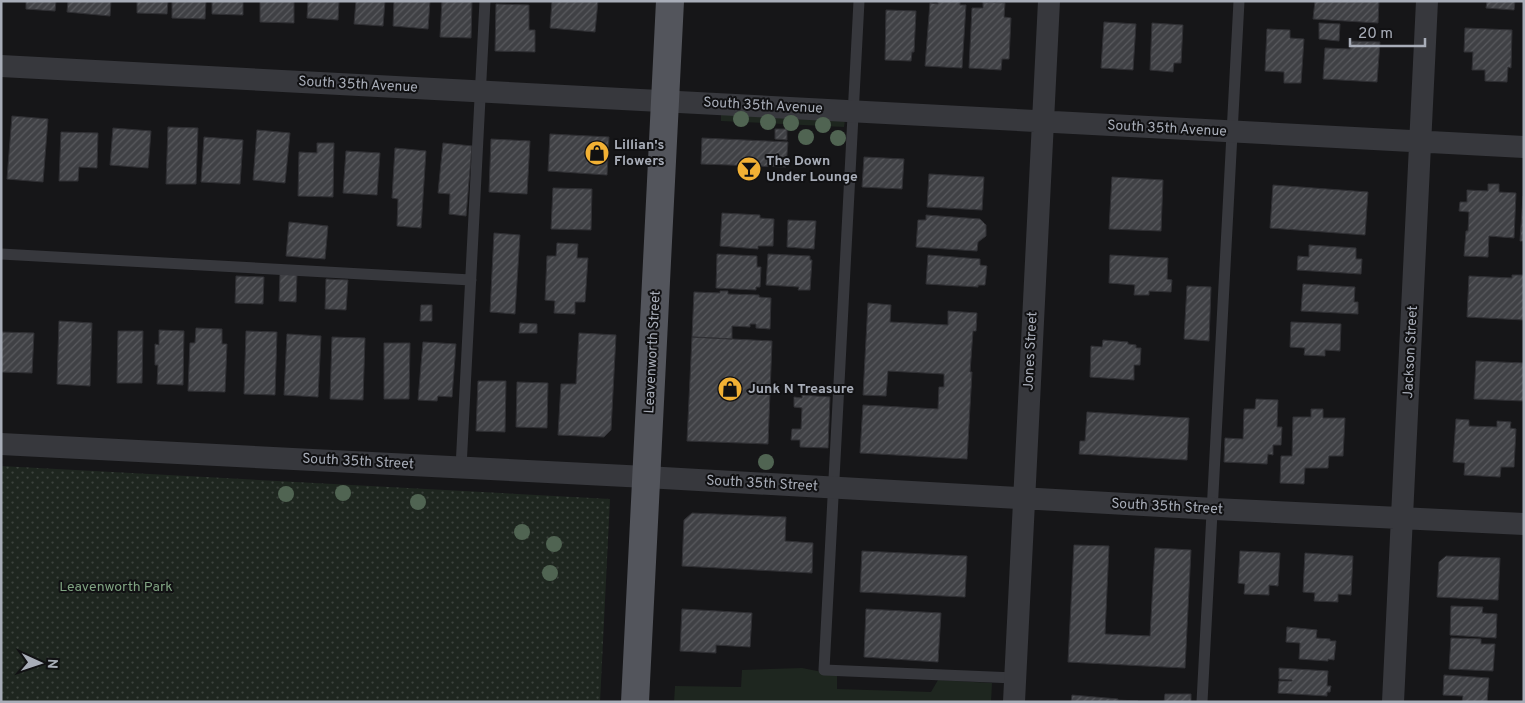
<svg xmlns="http://www.w3.org/2000/svg" width="1525" height="703" font-family="Overpass,sans-serif">
	<style>
		.grass { fill: #1e261f }
		.park { fill: url(#park-dots) }
		.building { fill: url(#building-hatch); stroke: #303034 }
		.lines { fill: none; stroke-linecap: round; stroke-linejoin: round }
		.service { stroke: #37383d; stroke-width: 11 }
		.minor { stroke: #37383d; stroke-width: 22 }
		.primary { stroke: #53555c; stroke-width: 28 }
		.tree { fill: #506452 }
		.labels { text-anchor: middle; dominant-baseline: central; stroke-width: 4; stroke-linejoin: round; paint-order: stroke }
		.street-label { font-size: 14px; fill: #a8adb8; stroke: #111113 }
		.poi-label { font-size: 14px; font-weight: bold; fill: #a8adb8; stroke: #111113; text-anchor: start }
		.park-label { font-size: 14px; fill: #7fa381; stroke: #111113 }
	</style>
	<defs>
		<pattern id="park-dots" width="8" height="8" patternUnits="userSpaceOnUse" patternTransform="scale(1.25)"><rect width="8" height="8" fill="#1e261f"/><path d="M2 2h.1M6 6h.1" fill="none" stroke="#3c433d" stroke-width="1.8" stroke-linecap="round"/></pattern>
		<pattern id="building-hatch" width="6" height="6" patternUnits="userSpaceOnUse" patternTransform="scale(1.25)"><rect width="6" height="6" fill="#404145"/><path d="M-1 1l2-2M0 6l6-6M5 7l2-2" fill="none" stroke="#595a5e"/></pattern>
	</defs>
	<rect width="100%" height="100%" fill="#161618"/>
	<path class="grass" d="M721,114L845,120L844,127L721,121Z
		M802,668L837,675V689L931,692L938,680L992,683L991,702H674L675,686L741,687L742,670Z"/>
	<path class="park" d="M1,466L610,499L600,702H1Z"/>
	<path class="building" d="M26,1H56L55,11L26,9Z
		M68,1H111L110,16L67,12Z
		M137,1H168L167,14L137,13Z
		M172,1H206L205,19L172,18Z
		M212,1H243V15L212,14Z
		M260,1H294V23L260,22Z
		M308,1H339L338,20L307,18Z
		M356,1H385L383,26L354,24Z
		M394,1H430L428,29L393,26Z
		M442,1H472L471,38L440,37Z
		M552,1H598L595,32L550,28Z
		M938,1H960V5H966L962,68L925,66L930,3L938,4Z
		M1315,1H1379L1378,23L1313,19Z
		M1487,1H1515L1514,10L1486,8Z
		M983,2L1005,3L1004,17L1011,18L1009,59H1002L1001,70L969,68L972,8H983Z
		M496,4L529,5V30H535V52L495,51Z
		M886,10L916,11L914,52H912L911,61L885,60Z
		M1104,22L1136,24L1133,70L1101,68Z
		M1152,23L1183,25L1181,63H1174L1173,72L1150,70Z
		M1319,23L1340,24L1339,41L1319,39Z
		M1465,28L1512,30L1511,68L1508,67L1507,82L1485,81V70H1472L1473,52H1464Z
		M1267,29L1290,30V38L1304,39L1301,83H1284V72L1265,71Z
		M1351,41L1380,42L1377,82L1323,79L1325,48L1350,49Z
		M12,116L48,119L43,182L7,179Z
		M168,127L198,128L196,184H166Z
		M113,128L151,131L148,168L110,165Z
		M775,129H787V140L775,139Z
		M257,130L290,133L285,183L253,180Z
		M61,132L98,133L97,168L79,167L78,181H59Z
		M550,134L609,137L607,175L548,171Z
		M204,137L243,140L240,184L201,182Z
		M702,138L788,142L786,167L701,164Z
		M491,139L530,141L527,194L489,192Z
		M317,143H334L333,197L298,196L299,152L317,153Z
		M443,143L472,146L466,216L449,214L450,194L438,193Z
		M395,148L426,151L421,228L397,226L398,199L392,198Z
		M346,151L380,153L377,195L343,193Z
		M864,157L904,159L902,189L862,187Z
		M929,174L984,177L982,210L927,207Z
		M1112,177L1163,180L1161,231L1109,229Z
		M1488,184H1499V192L1516,193L1514,238L1489,236L1488,257L1464,256L1466,231H1468L1469,212L1459,211L1460,202H1467V190L1488,191Z
		M1273,185L1368,192L1365,235L1270,228Z
		M553,188L592,189L591,230L551,229Z
		M1523,196H1524V241H1520Z
		M722,213L760,215V218L774,219L773,246H758V249L720,246Z
		M926,215L980,219L986,225V236L978,242L977,251L916,247L918,220H926Z
		M788,220L816,221L814,249L787,247Z
		M289,222L328,226L325,259L286,256Z
		M494,233L520,235L515,314L490,312Z
		M557,243L578,244L577,258H588L585,302H575V314L554,313L555,301L545,300L547,256H556Z
		M1309,245L1356,248V259H1362L1361,274L1297,270L1298,256L1309,257Z
		M717,254L757,256V267H761L760,287H756V290L716,288Z
		M768,254L810,256V260H812L810,290H798L799,287L766,285Z
		M928,255L980,259V265L987,266L985,285H978V287L926,284Z
		M1110,255L1168,258L1167,279L1172,280L1171,292L1149,291V295H1134L1135,285L1109,283Z
		M280,274H297L296,302L279,301Z
		M1512,275H1524V320L1467,317L1469,276L1512,278Z
		M236,276L264,277L263,304L235,303Z
		M326,279L348,280L346,310L325,309Z
		M1303,284L1355,287L1354,302H1358V314L1301,311Z
		M1187,286L1211,287L1209,341L1184,339Z
		M720,291H728V294L759,295V297L771,298L770,329L756,328V324H750V327L732,326V339L692,337L694,292L720,293Z
		M868,303L891,305L890,322L948,325V311L977,313L976,331H973L970,372H972L967,459L860,453L863,405L938,409L939,387H944V374L888,371L886,396L863,395Z
		M421,305H432V321H420Z
		M59,321L92,323L90,386L57,384Z
		M1291,322L1341,324L1340,351L1325,350V356L1304,355L1305,348L1290,347Z
		M520,323L537,324V333H519Z
		M196,328L222,329V344H227L225,392L188,391L190,343H195Z
		M159,330L184,331L183,385L157,384L158,365H155V344L159,345Z
		M118,331H143L142,383H117Z
		M246,331L277,332L275,395L244,394Z
		M1,332L34,333L32,373L1,372Z
		M579,333L616,335L611,430L604,437L558,435L561,384H576Z
		M287,334L321,336L318,397L284,395Z
		M332,337L365,338L363,400L330,399Z
		M692,337L772,341L768,444L687,441Z
		M1103,340L1128,342V344L1136,345V348H1141L1140,365H1134V380L1090,377L1091,346L1102,347Z
		M423,342L456,344L452,397L438,396L437,401L418,400Z
		M384,343H410L409,399H384Z
		M1476,361L1524,363V401L1474,399Z
		M478,381H506L505,432L476,431Z
		M517,382L548,383L547,428L516,427Z
		M802,395L830,397L828,448L800,447V440H791L792,429H801L802,408L794,407V397L802,398Z
		M1256,399L1278,400L1277,427H1282L1281,445H1273V455L1268,454L1267,464L1224,462L1225,438L1243,439L1244,409H1255Z
		M1311,409H1323V418H1345L1343,456H1329L1328,468H1305L1304,484L1280,483L1281,456H1292L1293,417H1311Z
		M1087,412L1189,418L1187,460L1079,454L1080,441H1085Z
		M1456,419L1469,420V426L1497,427V421L1511,422L1510,428L1516,429L1514,467H1501L1500,477L1464,475L1465,463L1453,462Z
		M692,513L786,517L785,541L813,543L812,573L682,566L684,520Z
		M1074,545L1109,546L1105,634L1150,636L1155,548L1191,550L1185,668L1068,662Z
		M862,551L967,556L965,597L860,592Z
		M1240,551L1280,553L1278,586L1269,585V595L1244,594L1245,584L1238,583Z
		M1305,553L1353,556L1351,595L1338,594V602L1314,601L1315,593L1303,592Z
		M1446,556L1500,558L1498,600L1437,597L1439,562Z
		M1451,606L1483,607L1482,613L1497,614L1496,638L1450,635Z
		M682,609L752,613L750,647L716,645V653L680,651Z
		M866,609L941,613L938,662L864,657Z
		M1287,627L1317,630L1316,638L1330,639V641H1336L1334,660L1328,659V661L1299,659L1300,643L1286,642Z
		M1451,638L1481,639V644H1495L1493,671L1449,669Z
		M1279,668L1328,671L1327,686H1331L1330,692H1327V696L1278,693L1279,681H1292V680L1279,679Z
		M1444,675L1489,678L1487,702H1462L1463,696L1443,695Z
		M1165,694H1191V702H1164Z
		M1072,695L1118,699V700L1138,701L1071,702Z"/>
	<g class="lines">
		<path class="service" d="M859,1L824,670L1015,678
			M1,254L471,280
			M461,468L485,1
			M1202,702L1239,1"/>
		<path class="minor" d="M1,66L1524,147
			M1,444L646,477L1214,509L1524,524
			M1014,702L1049,1
			M1393,702L1427,1"/>
		<path class="primary" d="M635,702L670,1"/>
	</g>
	<g class="tree">
		<circle cx="741" cy="119" r="8"/>
		<circle cx="768" cy="122" r="8"/>
		<circle cx="791" cy="123" r="8"/>
		<circle cx="823" cy="125" r="8"/>
		<circle cx="806" cy="137" r="8"/>
		<circle cx="838" cy="138" r="8"/>
		<circle cx="766" cy="462" r="8"/>
		<circle cx="343" cy="493" r="8"/>
		<circle cx="286" cy="494" r="8"/>
		<circle cx="418" cy="502" r="8"/>
		<circle cx="522" cy="532" r="8"/>
		<circle cx="554" cy="544" r="8"/>
		<circle cx="550" cy="573" r="8"/>
	</g>
	<defs>
		<symbol id="shop-disc" viewBox="-11 -11 22 22"><circle r="9.5" fill="#f2b134" stroke="#111113"/><path d="M-5-2.5h2.3a2.7 3.5 0 0 1 5.4 0H5L5.5 6h-11ZM-1.5-2.5h3a1.5 2.3 0 0 0-3 0Z" fill="#111"/></symbol>
		<symbol id="bar-disc" viewBox="-11 -11 22 22"><circle r="9.5" fill="#f2b134" stroke="#111113"/><path d="M-6-5H6L.8 .8V4.5H3.5V6h-7V4.5H-.8V.8Z" fill="#111"/></symbol>
	</defs>
	<g fill-rule="evenodd">
		<use href="#shop-disc" x="583" y="139" width="28" height="28"/>
		<use href="#bar-disc" x="735" y="155" width="28" height="28"/>
		<use href="#shop-disc" x="716" y="375" width="28" height="28"/>
	</g>
	<g class="labels">
		<g class="street-label">
			<text transform="translate(358 85) rotate(3)">South 35th Avenue</text>
			<text transform="translate(763 106) rotate(3)">South 35th Avenue</text>
			<text transform="translate(1167 129) rotate(3)">South 35th Avenue</text>
			<text transform="translate(1031 351) rotate(-87)">Jones Street</text>
			<text transform="translate(653 352) rotate(-87)">Leavenworth Street</text>
			<text transform="translate(1411 352) rotate(-87)">Jackson Street</text>
			<text transform="translate(358 462) rotate(3)">South 35th Street</text>
			<text transform="translate(762 484) rotate(3)">South 35th Street</text>
			<text transform="translate(1167 507) rotate(3)">South 35th Street</text>
		</g>
		<g class="poi-label">
			<text x="614" y="145">Lillian's<tspan x="614" dy="16">Flowers</tspan></text>
			<text x="766" y="161">The Down<tspan x="766" dy="16">Under Lounge</tspan></text>
			<text x="748" y="389">Junk N Treasure</text>
		</g>
		<g class="park-label">
			<text x="116" y="587">Leavenworth Park</text>
		</g>
	</g>
	<rect width="1525" height="703" fill="none" stroke="#a8adb8" stroke-width="5"/>
	<g transform="translate(40 663) rotate(93)" stroke="#111113" stroke-width="4" paint-order="stroke">
	<path d="M0-4L9 19L0 12L-9 19Z" fill="#a8adb8"/>
	<text y="-8" font-size="14" font-weight="bold" text-anchor="middle" fill="#a8adb8">N</text>
	</g>
	<path d="M1350 38v8h75v-8" fill="none" stroke="#a8adb8" stroke-width="2.5"/>
	<text x="1358" y="38" font-size="15" fill="#a8adb8" stroke="#111113" stroke-width="4" paint-order="stroke">20 m</text>
</svg>
